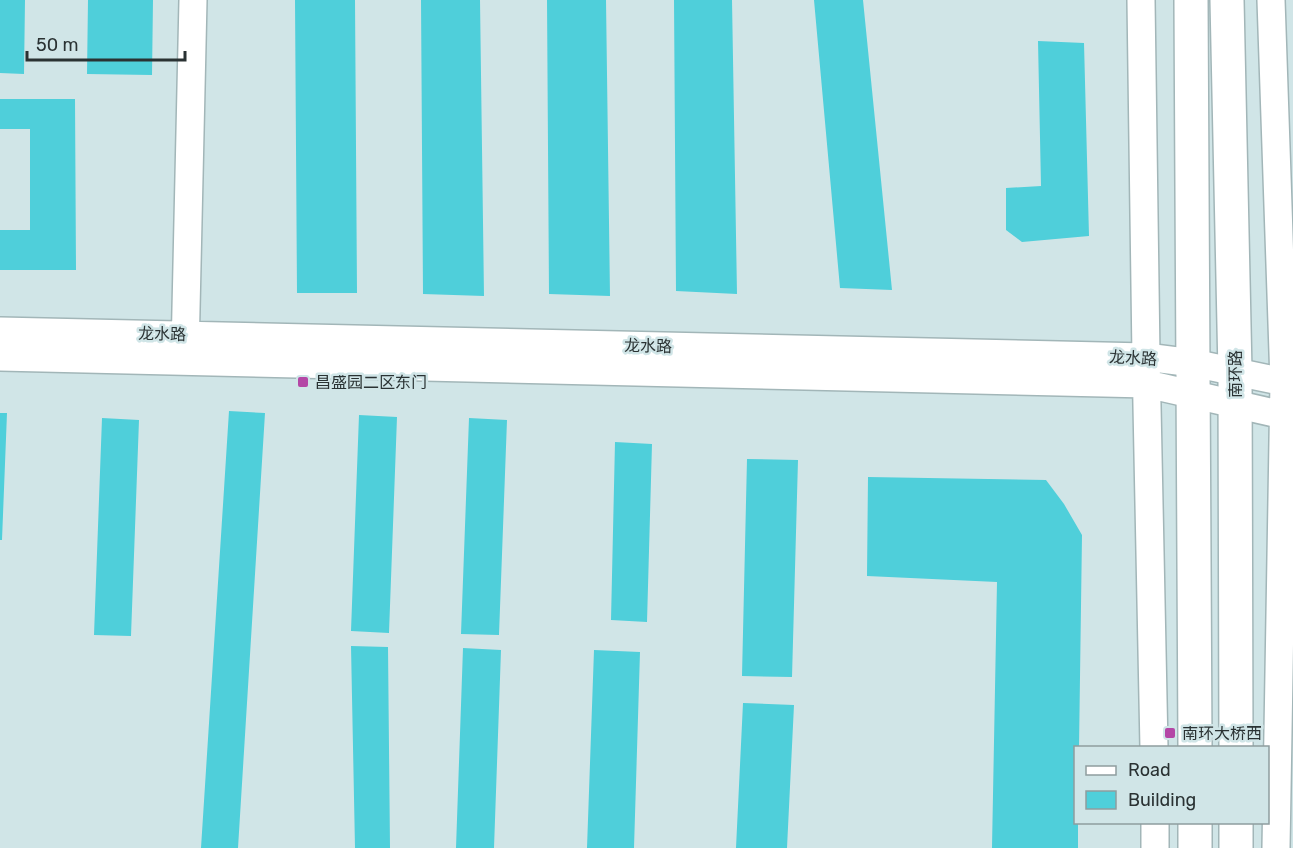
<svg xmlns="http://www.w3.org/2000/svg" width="1293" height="848" font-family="Rubik,'Noto Sans SC',sans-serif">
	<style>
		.building { fill: #4fcfda }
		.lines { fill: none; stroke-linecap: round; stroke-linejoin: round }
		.minor-casing { stroke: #a2b6b8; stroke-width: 30 }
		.major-casing { stroke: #a2b6b8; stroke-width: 36 }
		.minor { stroke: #fff; stroke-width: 27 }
		.major { stroke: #fff; stroke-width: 33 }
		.poi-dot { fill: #b447a6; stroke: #d0e5e7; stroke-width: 2 }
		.labels { text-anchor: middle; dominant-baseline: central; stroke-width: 5; stroke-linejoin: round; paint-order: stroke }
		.street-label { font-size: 16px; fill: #2a3233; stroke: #d0e5e7 }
		.poi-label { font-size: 16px; fill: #2a3233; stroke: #d0e5e7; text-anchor: start }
	</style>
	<rect width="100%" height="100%" fill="#d0e5e7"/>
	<path class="building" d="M0,0H25L24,74L0,73Z
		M88,0H153L152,75L87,74Z
		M295,0H355L357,293H297Z
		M421,0H480L484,296L423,294Z
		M547,0H606L610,296L549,294Z
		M674,0H732L737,294L676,291Z
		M814,0H863L892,290L840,288Z
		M1038,41L1084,43L1089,236L1022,242L1006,230V188L1041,186Z
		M0,99H75L76,270H0V230H30V129H0Z
		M229,411L265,413L238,848H201Z
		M0,413H7L2,540H0Z
		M359,415L397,417L389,633L351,631Z
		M102,418L139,420L131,636L94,635Z
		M469,418L507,420L499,635L461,634Z
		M615,442L652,444L647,622L611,620Z
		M747,459L798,460L792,677L742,676Z
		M868,477L1046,480L1064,504L1082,535L1079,748H1076V822H1078V848H992L997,582L867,576Z
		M351,646L388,647L390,848H355Z
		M463,648L501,650L494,848H456Z
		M594,650L640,652L634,848H587Z
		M743,703L794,705L787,848H736Z"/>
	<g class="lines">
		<defs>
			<path id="minor" d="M1141,0L1146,357L1154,748
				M1271,0L1284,382L1276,848
				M0,331L1146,357L1193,363L1284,382H1293
				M185,353L193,0
				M0,357L1147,384L1283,415H1293
				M1155,822V848"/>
			<path id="major" d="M1191,0L1195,748
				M1227,0L1235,372L1236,748
				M1195,822V848
				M1236,822V848"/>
		</defs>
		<use href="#minor" class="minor-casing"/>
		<use href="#major" class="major-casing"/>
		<use href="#minor" class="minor"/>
		<use href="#major" class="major"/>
	</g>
	<g class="poi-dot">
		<rect x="297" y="376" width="12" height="12" rx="3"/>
		<rect x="1164" y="727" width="12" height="12" rx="3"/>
	</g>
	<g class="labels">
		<g class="street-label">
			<text transform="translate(162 334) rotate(1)">龙水路</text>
			<text transform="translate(648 346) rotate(1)">龙水路</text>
			<text transform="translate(1133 358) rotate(3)">龙水路</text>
			<text transform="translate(1235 374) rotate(-90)">南环路</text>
		</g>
		<g class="poi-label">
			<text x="315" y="382">昌盛园二区东门</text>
			<text x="1182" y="733">南环大桥西</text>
		</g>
	</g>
	<rect x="1074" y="746" width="195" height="78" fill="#d0e5e7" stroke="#8e9d9f" stroke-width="1.5"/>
	<rect x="1086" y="766" width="30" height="9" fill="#ffffff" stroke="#8e9d9f" stroke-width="1.5"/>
	<text x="1128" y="776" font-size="18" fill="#2a3233">Road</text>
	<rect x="1086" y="791" width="30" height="18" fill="#4fcfda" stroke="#8e9d9f" stroke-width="1.5"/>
	<text x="1128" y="806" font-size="18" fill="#2a3233">Building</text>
	<path d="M27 51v9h158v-9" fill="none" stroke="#2a3233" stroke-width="3"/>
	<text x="36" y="51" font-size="18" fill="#2a3233" stroke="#d0e5e7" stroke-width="4.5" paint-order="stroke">50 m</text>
</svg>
